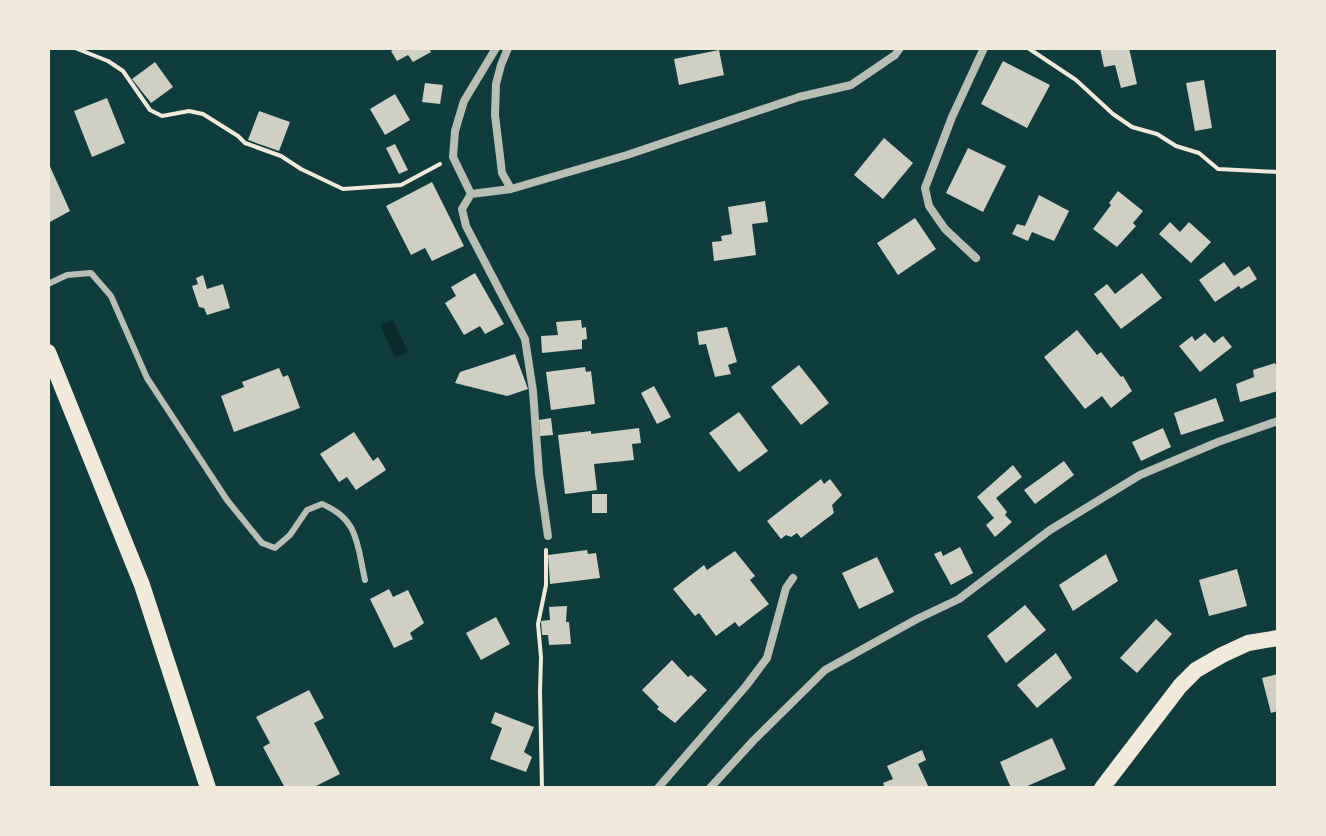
<svg xmlns="http://www.w3.org/2000/svg" width="1326" height="836" font-family="Roboto,sans-serif">
	<style>
		.water { fill: #0a2a2b }
		.building { fill: #cfcfc3 }
		.lines { fill: none; stroke-linecap: round; stroke-linejoin: round }
		.path { stroke: #f1e9da; stroke-width: 4 }
		.service { stroke: #b8beb3; stroke-width: 6 }
		.minor { stroke: #b8beb3; stroke-width: 8 }
		.secondary { stroke: #f1e9da; stroke-width: 16 }
	</style>
	<rect width="100%" height="100%" fill="#0f3d3e"/>
	<path class="water" d="M393,320L408,352L395,357L380,325Z"/>
	<path class="building" d="M397,48H429L431,52L413,62L408,55L397,61L391,51Z
		M1100,48H1129L1137,84L1121,88L1115,65L1104,67Z
		M719,50L724,75L679,85L674,59Z
		M1003,61L1050,85L1027,128L981,104Z
		M155,62L173,87L151,103L132,79Z
		M1204,80L1212,128L1195,131L1186,83Z
		M425,83L443,85L440,104L422,102Z
		M395,94L410,120L385,135L370,109Z
		M107,98L125,143L92,157L74,111Z
		M259,111L290,122L279,151L248,140Z
		M884,138L913,163L883,199L854,175Z
		M395,144L408,170L399,174L386,148Z
		M968,148L1006,166L983,212L946,193Z
		M48,162L70,211L48,223Z
		M432,182L464,246L432,261L425,248L411,255L386,206Z
		M1118,191L1143,211L1133,223L1136,226L1117,247L1093,229L1111,205L1109,203Z
		M1039,195L1069,211L1054,241L1032,232L1028,241L1012,234L1017,224L1025,226Z
		M765,201L768,222L752,224L756,255L714,261L712,242L722,241L721,236L732,234L728,207Z
		M915,218L936,249L898,275L877,243Z
		M1170,222L1180,232L1189,222L1211,242L1191,263L1159,234Z
		M1224,262L1234,276L1249,266L1257,279L1241,289L1239,286L1215,302L1199,280Z
		M475,273L504,324L485,334L480,326L464,335L445,303L456,296L451,287Z
		M1142,273L1162,298L1121,329L1094,294L1107,284L1115,294Z
		M203,275L207,289L223,284L230,308L207,315L204,308L199,307L192,286L198,284L196,278Z
		M581,320L582,328L586,327L587,339L582,340V349L542,353L541,336L558,335L556,322Z
		M727,327L737,362L728,365L731,374L715,377L706,344L699,345L697,332Z
		M1077,330L1097,355L1101,352L1121,377L1123,376L1132,391L1111,408L1102,396L1085,409L1044,357Z
		M1205,333L1214,343L1223,336L1232,347L1200,372L1179,346L1192,336L1195,341Z
		M515,354L528,389L507,396L455,383L460,372Z
		M1275,363L1278,370V391L1240,402L1236,384L1254,377L1253,370Z
		M799,365L829,403L801,425L771,387Z
		M585,367L586,372L591,371L595,404L551,410L546,372Z
		M279,368L283,377L288,375L300,408L234,432L221,396L244,387L242,382Z
		M654,386L671,417L657,424L641,393Z
		M1216,398L1224,421L1181,435L1174,413Z
		M739,412L768,451L739,472L709,433Z
		M551,418L553,435L540,436L539,420Z
		M639,428L641,443L632,444L634,460L594,464L597,490L565,494L558,435L591,431V434Z
		M1163,428L1171,447L1141,461L1132,442Z
		M354,432L373,461L378,457L386,470L356,490L347,477L339,482L320,454Z
		M1064,461L1074,475L1035,504L1024,490Z
		M1013,465L1022,477L996,498L1007,512L1005,515L1012,522L995,537L986,525L994,518L977,497Z
		M821,479L824,484L830,479L842,495L832,505L834,513L801,538L797,533L791,537L786,535L781,539L767,521Z
		M592,494H607V513H592Z
		M960,547L973,573L951,585L934,554L941,551L943,556Z
		M587,550L588,554L596,553L600,578L550,584L548,555Z
		M735,551L755,576L750,580L769,604L739,627L735,622L716,636L699,613L695,616L673,589L704,565L707,570Z
		M1106,554L1118,581L1073,611L1059,585Z
		M877,557L894,592L859,609L842,573Z
		M1237,569L1247,606L1209,616L1199,580Z
		M389,589L393,597L408,590L424,623L410,633L413,639L394,648L370,599Z
		M1025,605L1046,630L1006,663L987,636Z
		M567,606L566,622H569L571,644L549,645L548,635H542L541,621L550,620L549,607Z
		M496,617L510,644L481,660L466,633Z
		M1156,619L1172,634L1137,673L1120,658Z
		M1056,653L1072,678L1037,708L1017,685Z
		M672,660L688,677L691,675L707,690L675,723L657,709L659,707L642,690Z
		M1278,674V711L1271,713L1262,678Z
		M309,690L324,718L314,723L340,774L312,788H285L263,747L270,743L256,717Z
		M495,712L534,727L524,752L532,757L526,772L490,759L502,728L491,723Z
		M1052,738L1066,769L1023,788H1011L1000,762Z
		M922,750L926,760L918,764L929,788H885L883,783L893,779L887,766Z"/>
	<g class="lines">
		<path class="path" d="M75,48L108,61L123,71L150,110L162,116L189,111L203,114L238,136L245,143L281,156L301,169L343,189L401,185L440,164
			M1028,48L1076,80L1113,114L1132,127L1157,134L1176,146L1199,153L1218,169L1278,172
			M542,788L540,692L541,657L538,624L546,585V550"/>
		<path class="service" d="M48,284L67,275L91,273L111,296L147,378L227,500L262,543L275,548L290,535L307,510L322,504C359,519 357,545 365,580"/>
		<path class="minor" d="M508,48L501,65L496,84L495,115L502,173L511,189
			M471,194L511,189L627,155L799,97L851,85L895,55L900,48
			M471,194L462,209L466,226L525,339L533,391L539,474L548,536
			M471,194L453,157L455,131L464,101L496,48
			M976,258L945,229L929,206L925,188L952,117L984,48
			M658,788L746,686L767,658L786,588L793,578
			M710,788L754,740L825,670L917,619L959,599L1050,530L1140,475L1218,442L1278,421"/>
		<path class="secondary" d="M48,352L142,585L208,788
			M1102,788L1180,686L1196,670L1222,655L1248,643L1278,638"/>
	</g>
	<rect width="1326" height="836" fill="none" stroke="#f1e9da" stroke-width="100"/>
</svg>
